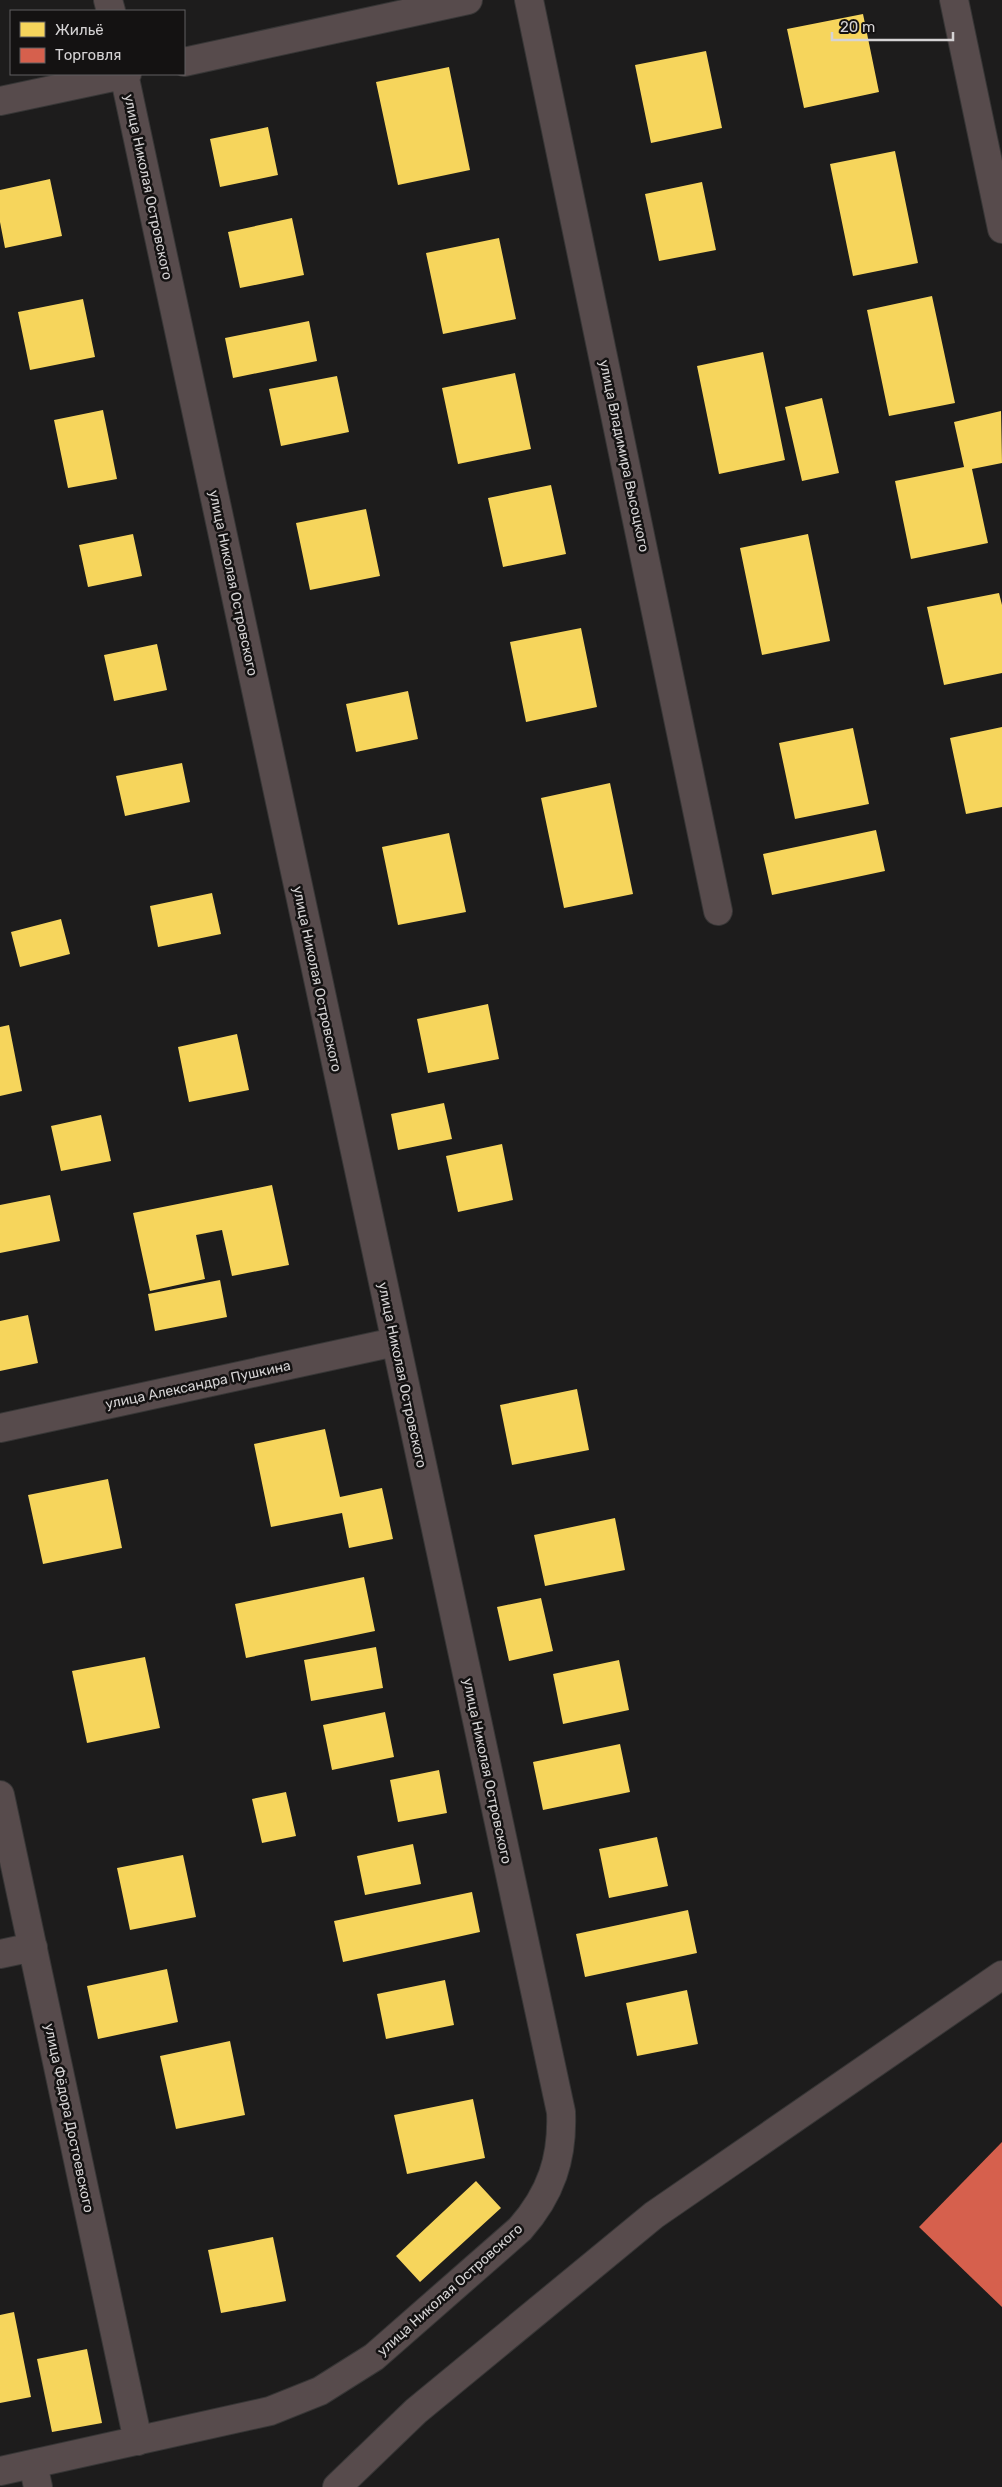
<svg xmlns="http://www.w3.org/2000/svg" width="1002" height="2487" font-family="Rubik,sans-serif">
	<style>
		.homes { fill: #f6d55c }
		.shops { fill: #d6604d }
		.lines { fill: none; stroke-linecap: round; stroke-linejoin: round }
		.minor-casing { stroke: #373636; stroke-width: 30 }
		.minor { stroke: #574b4c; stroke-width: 28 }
		.labels { text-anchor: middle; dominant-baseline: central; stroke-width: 5; stroke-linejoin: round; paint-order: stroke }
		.street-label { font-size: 14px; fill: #d5d3d4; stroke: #141212 }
	</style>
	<rect width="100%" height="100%" fill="#1d1c1c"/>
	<path class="homes" d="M863,14L879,92L804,108L787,29Z
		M706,51L722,128L651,143L635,65Z
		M449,67L470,170L398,185L376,82Z
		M268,127L278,175L220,187L210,139Z
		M895,151L918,263L853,276L830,164Z
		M50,179L62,236L5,248L0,222V190Z
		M702,182L716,250L659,261L645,194Z
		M292,218L304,275L240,288L228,232Z
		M499,238L516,319L443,334L426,253Z
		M932,296L955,403L889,416L867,310Z
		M83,299L95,357L30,370L18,312Z
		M309,321L317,361L233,378L225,338Z
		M763,352L785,460L719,474L697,366Z
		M515,373L531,449L458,464L442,388Z
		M337,376L349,432L281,446L269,389Z
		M822,398L839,473L802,481L785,407Z
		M103,410L117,479L68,488L54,420Z
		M1001,411L1002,463L972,469L988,543L911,559L895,481L964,467L954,422Z
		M551,485L566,554L503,567L488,498Z
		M366,509L380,576L310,590L296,523Z
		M133,534L142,576L88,587L79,545Z
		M808,534L830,641L762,655L740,548Z
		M999,593L1002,605V673L944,685L927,607Z
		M581,628L597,707L526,722L510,642Z
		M157,644L167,690L114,701L104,655Z
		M408,691L418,739L356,752L346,704Z
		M1002,727V807L966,814L950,738Z
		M853,728L869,804L795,819L779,743Z
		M182,763L190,802L125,816L116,776Z
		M610,783L633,894L564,908L541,798Z
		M876,830L885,871L772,895L763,854Z
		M449,833L466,912L398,925L382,847Z
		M212,893L221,934L158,947L150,906Z
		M61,919L70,954L20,967L11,932Z
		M488,1004L499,1059L428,1073L417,1019Z
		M9,1025L22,1091L0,1096V1027Z
		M237,1034L249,1090L189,1102L178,1047Z
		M444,1103L452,1139L398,1150L391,1114Z
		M101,1115L111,1161L61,1171L51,1126Z
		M502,1144L513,1200L458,1212L446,1156Z
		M272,1185L289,1265L232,1276L222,1230L196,1235L205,1279L150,1291L133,1213Z
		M50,1195L60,1241L0,1253V1205Z
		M220,1280L227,1317L155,1331L148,1294Z
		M28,1315L38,1363L0,1371V1321Z
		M577,1389L589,1450L512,1465L500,1405Z
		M325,1429L340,1497L382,1488L393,1539L349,1548L342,1513L271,1527L254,1444Z
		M108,1479L122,1548L43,1564L28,1495Z
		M615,1518L625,1570L545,1586L534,1535Z
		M364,1577L375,1631L246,1658L235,1604Z
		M541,1598L553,1651L509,1661L497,1607Z
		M376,1647L383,1688L311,1701L304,1660Z
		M145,1657L160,1728L87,1743L72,1671Z
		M619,1660L629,1710L563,1724L553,1674Z
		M385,1712L394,1757L332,1770L323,1725Z
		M620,1744L630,1792L543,1810L533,1762Z
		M439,1770L447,1813L398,1822L390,1780Z
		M286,1792L296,1836L262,1843L252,1799Z
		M657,1837L668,1886L609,1898L599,1849Z
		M413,1844L421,1884L365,1895L357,1856Z
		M183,1855L196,1917L130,1930L117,1868Z
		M472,1892L480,1932L343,1962L334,1921Z
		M688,1910L697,1953L585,1977L576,1934Z
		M167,1969L178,2022L98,2039L87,1986Z
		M445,1980L454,2025L386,2039L377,1994Z
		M687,1990L698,2044L637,2056L626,2003Z
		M230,2041L245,2115L176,2129L160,2056Z
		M473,2099L485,2158L407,2174L394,2115Z
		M476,2181L501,2208L420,2282L396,2256Z
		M273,2237L286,2301L221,2313L208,2250Z
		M14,2312L31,2397L0,2403V2315Z
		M87,2349L102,2423L52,2432L37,2359Z"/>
	<path class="shops" d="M1002,2142V2307L919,2227Z"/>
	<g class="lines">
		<defs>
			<path id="minor" d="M108,0L111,11
				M529,0L718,911
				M954,0L1002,229
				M184,62L468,0
				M0,101L127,74
				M0,1428L395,1342
				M0,1795L138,2441
				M0,1954L33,1947
				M33,2464L38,2487
				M0,2471L270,2411L320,2391L374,2357L520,2229C551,2194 563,2158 561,2112L124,74
				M337,2487L416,2411L654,2215L1002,1975"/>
		</defs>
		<use href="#minor" class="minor-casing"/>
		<use href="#minor" class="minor"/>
	</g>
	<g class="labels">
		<g class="street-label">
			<text transform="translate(148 187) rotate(78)">улица Николая Островского</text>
			<text transform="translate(624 456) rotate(78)">улица Владимира Высоцкого</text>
			<text transform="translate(233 583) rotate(78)">улица Николая Островского</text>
			<text transform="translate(317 979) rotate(78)">улица Николая Островского</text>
			<text transform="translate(402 1375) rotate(78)">улица Николая Островского</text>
			<text transform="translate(198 1385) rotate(-12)">улица Александра Пушкина</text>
			<text transform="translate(487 1771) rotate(78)">улица Николая Островского</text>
			<text transform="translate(69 2118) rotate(78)">улица Фёдора Достоевского</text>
			<text transform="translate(450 2290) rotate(-42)">улица Николая Островского</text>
		</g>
	</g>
	<rect x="10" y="10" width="175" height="65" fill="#141212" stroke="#615f60"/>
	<rect x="20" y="22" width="25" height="15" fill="#f6d55c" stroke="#615f60"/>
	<text x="55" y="35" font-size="15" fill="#d5d3d4">Жильё</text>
	<rect x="20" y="48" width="25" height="15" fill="#d6604d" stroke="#615f60"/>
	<text x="55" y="60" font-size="15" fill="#d5d3d4">Торговля</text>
	<path d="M832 32v8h121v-8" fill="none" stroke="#d5d3d4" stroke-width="2.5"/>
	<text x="840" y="32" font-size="15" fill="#d5d3d4" stroke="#141212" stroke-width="4" paint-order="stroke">20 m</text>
</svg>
